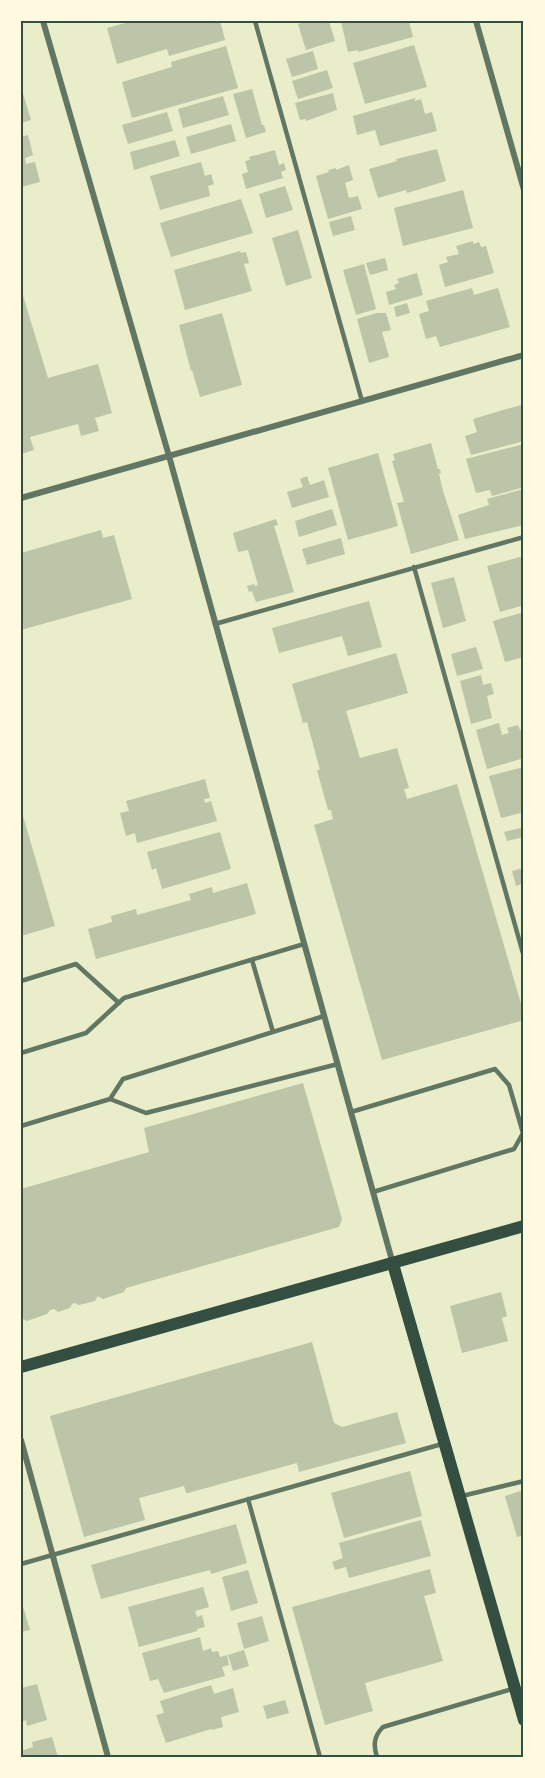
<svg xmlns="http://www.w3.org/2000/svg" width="545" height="1778" font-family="'Roboto Condensed',sans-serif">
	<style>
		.building { fill: #bcc5a7 }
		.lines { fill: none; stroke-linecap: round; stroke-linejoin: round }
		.service { stroke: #617663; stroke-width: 4.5 }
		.minor { stroke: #617663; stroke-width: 6 }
		.secondary { stroke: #344e41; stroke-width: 12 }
		.neatline { fill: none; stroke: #344e41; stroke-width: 2 }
	</style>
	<rect width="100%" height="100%" fill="#e9edc9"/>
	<path class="building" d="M133,21H220L225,40L169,56L167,49L117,64L107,28Z
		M308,21H329L335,41L306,50L298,24Z
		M341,21H409L413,37L358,52V50L348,52Z
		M414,45L427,87L365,104L353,63Z
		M226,46L238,88L132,118L122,82L172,67L171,62Z
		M313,51L318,69L292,77L286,59Z
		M327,70L333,88L298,99L292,81Z
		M21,87L31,120L21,123Z
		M252,89L262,125H264L266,132L246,138L233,94Z
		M333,93L337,110L306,121V119L300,120L295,103Z
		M223,96L229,115L183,128L178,109Z
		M415,98V101L421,99L425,114L432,112L437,131L380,146L375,130L357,135L353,116Z
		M167,112L173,131L128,144L122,125Z
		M231,124L236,141L191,154L186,137Z
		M28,135L33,155L25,158L26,164L35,162L40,182L21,187V137Z
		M175,140L180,156L134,170L130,152Z
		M437,149L446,181L407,193L406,190L378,198L369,169L397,161L396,159Z
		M275,150L279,165L284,163L286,170L281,172L283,178L246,189L242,174L248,172L245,161L250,160L249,157Z
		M201,162L205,176L211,174L214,184L208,186L210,196L160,210L150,176Z
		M349,165L353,180L345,183L349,198L358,196L362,209L328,219L316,176L329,172L328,170L336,168V170Z
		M285,186L293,210L266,218L259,194Z
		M463,190L473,228L403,246L394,208Z
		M241,199L253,233L171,257L160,223Z
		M351,216L355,230L333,236L329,222Z
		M298,230L312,278L286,286L272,238Z
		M473,241V244L479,242L481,247L486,246L494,273L445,287L439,265L448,262L446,257L459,254L456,246Z
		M240,251L241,253L246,252L249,263L244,264L252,291L185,310L174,270Z
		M385,258L388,270L370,275L366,263Z
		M364,264L376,309L356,315L343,270Z
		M417,273L423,295L389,305L386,292L396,289L394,285L399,283L397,279Z
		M472,288L474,295L498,288L510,327L440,347L436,336L426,339L419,314L429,311L426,301Z
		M21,289L48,378L98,364L112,413L95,418L99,431L81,436L78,424L30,437L34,450L21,454Z
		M407,303L410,313L396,317L394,307Z
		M222,313L242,385L200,397L192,370L191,371L179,325Z
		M377,313H386L391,330L382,332L389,357L369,363L357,319Z
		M524,404V441L471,455L465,436L477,432L473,419Z
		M431,443L438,469H440L441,473L439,474L443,491L459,540L411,554L397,503L404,502L392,461L395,460L393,454Z
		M524,444V487L492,496L490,490L476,493L466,459Z
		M378,453L398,526L348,540L328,468Z
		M307,476L310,485L324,480L329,497L292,508L287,492L303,487L300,479Z
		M524,489V525L465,539L458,515L489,505L487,499Z
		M332,509L337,525L299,537L295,521Z
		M276,519L278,525L274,526L294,592L256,602L252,591L249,592L247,586L254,584L255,586L258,585L248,550L238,552L233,533Z
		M101,530L103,538L114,535L132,599L21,630V553Z
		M341,538L345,554L307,565L302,549Z
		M520,557H524V605L500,612L487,566Z
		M454,577L466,621L443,628L431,583Z
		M369,601L382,647L348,656L342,636L279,653L272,628Z
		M524,612V657L505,662L493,621Z
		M476,647L483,669L457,676L451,654Z
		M396,653L408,693L346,711L360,758L397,748L409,788L404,789L407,799L457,784L524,1014V1020L382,1060L314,825L333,819L331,810H328L317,770H320L307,722L303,723L292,684Z
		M481,675L483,685L491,683L494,694L487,696L492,718L471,724L460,681Z
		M499,723L502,735L509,733L507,728L518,725L520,730L524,729V758L487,769L476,730Z
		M524,767V812L501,818L489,776Z
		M205,779L210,798L204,799L205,803L211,801L217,821L137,843L135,833L126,836L120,813L129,811L126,801Z
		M21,809L55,926L21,936Z
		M524,827V837L507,841L504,832Z
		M220,832L231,869L162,889L156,868L152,870L147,852Z
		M524,868V883L516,886L512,871Z
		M247,883L256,914L96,959L88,929L112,922L111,916L136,909L137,915L191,900L189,894L212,887L213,893Z
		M303,1083L342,1219L339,1227L126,1288L124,1292L103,1299L98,1296L95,1301L79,1305L75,1303L72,1304L70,1308L58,1312L54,1309L50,1310L47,1314L27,1321L21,1318V1189L149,1152L144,1128Z
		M501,1292L507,1316L502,1318L508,1341L462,1353L450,1306Z
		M312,1342L334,1423L342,1427L397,1412L406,1443L299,1472L297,1463L188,1493H186L184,1486L139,1498L145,1520L84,1537L50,1416Z
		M410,1471L422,1516L344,1538L331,1493Z
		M524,1490V1535L517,1537L505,1496Z
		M421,1520L431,1556L349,1578L346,1567L335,1570L332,1562L343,1558L339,1543Z
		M236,1524L247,1563L211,1574L210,1570L101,1599L91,1565Z
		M430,1569L436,1593L424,1596L443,1661L365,1683L373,1711L325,1725L292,1607Z
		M248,1570L258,1603L231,1611L222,1577Z
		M203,1587L209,1607L195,1611L197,1617L202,1615L205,1627L197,1629V1631L139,1647L128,1607Z
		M21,1600L30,1630L21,1632Z
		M262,1616L269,1641L244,1649L237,1623Z
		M200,1637L203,1651L211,1648L212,1652L218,1651L220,1657L227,1655L229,1665L222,1667L225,1676L164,1693L158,1679L150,1681L142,1653Z
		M244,1650L249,1666L233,1671L228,1655Z
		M37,1684L47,1720L27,1726L26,1720L21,1722V1688Z
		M211,1685L214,1694L233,1688L239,1712L221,1717L223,1727L212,1730L211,1729L166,1743L156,1715L164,1713L160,1701Z
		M285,1700L289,1713L267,1719L263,1706Z
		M52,1737L58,1757H21V1751L33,1747L32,1742Z"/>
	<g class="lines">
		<path class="service" d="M255,21L362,401
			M414,567L524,957
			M215,624L524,537
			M252,960L273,1032
			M21,981L76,964L119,1003
			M21,1053L86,1033L124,998L304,944
			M110,1099L146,1113L338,1064
			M351,1112L495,1069L509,1085L523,1133L514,1149L373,1192
			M21,1126L110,1099L123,1079L324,1016
			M462,1496L524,1481
			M248,1499L320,1757
			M21,1564L442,1444
			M377,1757C373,1745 374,1736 383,1727L512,1689"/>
		<path class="minor" d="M43,21L169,456L393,1264
			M476,21L524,190
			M21,498L524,355
			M21,1440L108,1757"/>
		<path class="secondary" d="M393,1264L524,1720
			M21,1367L524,1226"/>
	</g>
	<rect width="545" height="1778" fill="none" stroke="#fefae0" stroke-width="45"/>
	<rect x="22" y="22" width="500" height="1734" class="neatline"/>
</svg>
